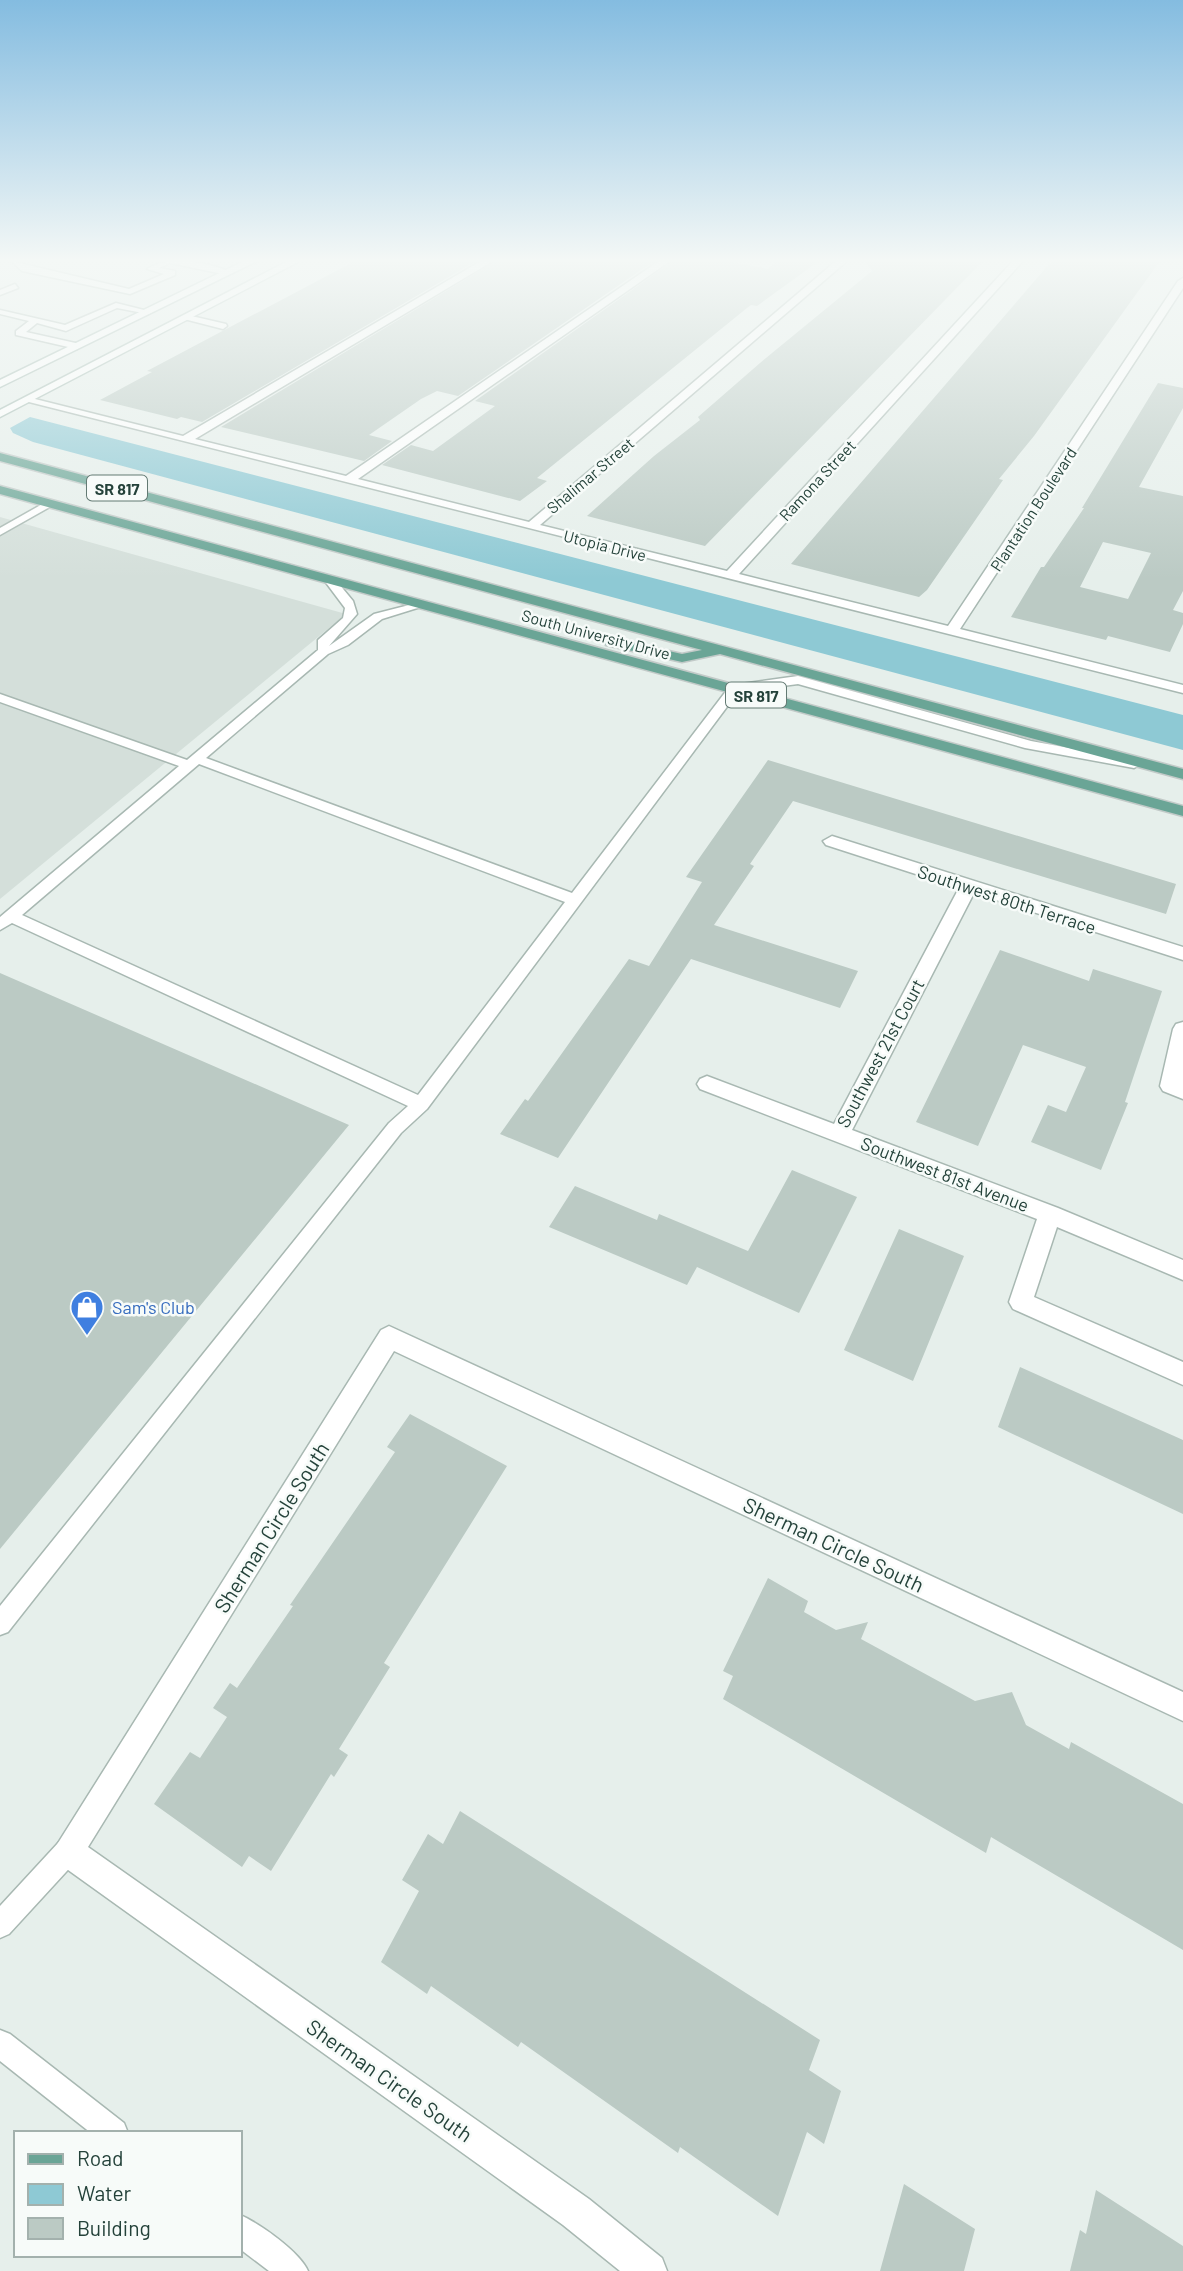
<svg xmlns="http://www.w3.org/2000/svg" width="1183" height="2271" font-family="Barlow,sans-serif">
	<style>
		.built { fill: #d4dfda }
		.water { fill: #8ec9d4 }
		.building { fill: #bbcac4; fill-rule: evenodd }
		.lines { fill: none; stroke-linecap: round; stroke-linejoin: round }
		.service-casing { stroke: #a8b8b2; stroke-width: 3 }
		.minor-casing { stroke: #a8b8b2; stroke-width: 3 }
		.secondary-casing { stroke: #a4bbb3; stroke-width: 3 }
		.primary-casing { stroke: #c2cac8; stroke-width: 3 }
		.service { fill: #fff; fill-rule: evenodd }
		.minor { fill: #fff; fill-rule: evenodd }
		.secondary { fill: #fff; fill-rule: evenodd }
		.primary { fill: #6aa596; fill-rule: evenodd }
		.labels { text-anchor: middle; dominant-baseline: central; stroke-width: 5; stroke-linejoin: round; paint-order: stroke }
		.far-street-label { font-size: 16px; fill: #24423a; stroke: #f7fbf9 }
		.shield { fill: #f7fbf9; stroke: #637a73; stroke-width: 2 }
		.shield-label { font-size: 16px; font-weight: bold; fill: #24423a }
		.street-label { font-size: 18px; fill: #24423a; stroke: #f7fbf9 }
		.shop-label { font-size: 18px; fill: #366cbe; stroke: #f7fbf9; text-anchor: start }
		.near-street-label { font-size: 21px; fill: #24423a; stroke: #f7fbf9 }
	</style>
	<rect width="100%" height="100%" fill="#e6efeb"/>
	<path class="built" d="M0,517L346,614L0,899Z"/>
	<path class="water" d="M30,417L1183,715V750L33,442L13,433L10,428Z"/>
	<path class="building" d="M355,261H476L202,422L181,417L177,419L100,400L152,372L147,371Z
		M496,261H654L458,396L437,391L421,399L369,435L392,441L364,461L221,427Z
		M673,261H727L768,269L777,261H819L757,306L751,305L747,308L537,478L547,481L520,501L382,465L411,445L433,451L495,406L475,401Z
		M865,261H983L705,546L587,516L654,456L700,420L698,417L760,363L872,271Z
		M1055,261H1160L1034,436L999,479L1003,480L927,590L919,597L791,564L1050,263Z
		M1158,383L1183,388V408L1139,487L1183,496V591L1173,610L1183,613V624L1170,652L1108,636L1106,640L1011,617L1041,567H1044L1084,508H1082ZM1103,542L1151,553L1128,599L1080,587Z
		M768,760L1176,884L1166,914L793,801L750,864L754,866L714,925L858,971L840,1008L691,959L558,1158L500,1134L525,1099L528,1101L629,959L649,966L702,882L686,877Z
		M1000,950L1089,981L1093,969L1162,991L1125,1102L1128,1103L1101,1170L1031,1142L1048,1105L1066,1112L1086,1067L1023,1045L978,1146L916,1122Z
		M0,973L349,1125L0,1549Z
		M792,1170L857,1197L799,1313L697,1267L687,1285L549,1227L575,1186L657,1220L659,1214L748,1251Z
		M899,1229L964,1256L913,1381L844,1350Z
		M1020,1367L1183,1440V1514L998,1427Z
		M410,1414L507,1466L384,1663L390,1667L339,1749L348,1755L334,1777L331,1774L271,1871L249,1856L242,1867L154,1804L190,1752L200,1758L227,1717L213,1708L230,1683L237,1688L293,1606L290,1605L395,1452L387,1447Z
		M768,1578L808,1601L804,1612L836,1630L868,1622L861,1639L975,1701L1012,1692L1026,1725L1069,1749L1071,1742L1183,1804V1950L991,1837L986,1853L723,1699L733,1676L723,1671Z
		M460,1811L820,2040L809,2070L841,2091L824,2144L807,2132L778,2216L680,2147L678,2153L521,2042L518,2047L431,1986L427,1994L381,1962L419,1891L402,1880L428,1834L443,1844Z
		M904,2184L975,2229L964,2271H880Z
		M1096,2190L1183,2246V2271H1070L1080,2230L1086,2234Z"/>
	<g class="lines">
		<defs>
			<path id="service" d="M11,261L129,289L164,274L147,269C167,255 212,262 232,273L228,275L170,263L159,268L175,271V275L130,294L22,271Z
				M15,284L18,288L0,295V290Z
				M116,303L152,312L148,314L117,308L66,331L37,323L26,332L80,344L77,349L16,335V331L29,321L0,314V310L65,325Z
				M187,315L226,324L227,326L223,329L184,319Z
				M46,502L55,504L0,535V528Z
				M330,577L334,578L353,601L357,614L329,646L374,614L421,602L427,605L382,619L348,645L328,654L206,758L572,893L730,686L734,685L798,676L1031,741L1134,760L1141,764L1134,768L1025,748L798,684L738,692L427,1109L401,1133L8,1632L0,1635V1606L389,1123L408,1106L12,923L0,930V917L179,766L0,702V694L187,760L318,650V640L343,618L345,608L324,580ZM199,764L565,902L418,1095L22,915Z
				M68,1838L77,1842L81,1851L77,1860L9,1934L0,1938V1906L59,1842Z
				M0,2030L10,2034L124,2123L128,2133H91L0,2061Z
				M240,2215C259,2223 300,2252 308,2271H269L240,2249Z"/>
			<path id="minor" d="M481,261H493L195,439L346,476L659,261H670L358,479L529,522L836,261H847L540,525L727,571L1013,261H1023L739,574L948,626L1178,281L1183,278V288L960,629L1183,685V693L21,400L27,397L183,436Z
				M832,836L1183,947V960L974,893L852,1130L1058,1208L1183,1260V1280L1057,1227L1034,1297L1183,1362V1385L1013,1309L1009,1302L1037,1219L700,1089L697,1084L700,1079L707,1076L834,1124L959,888L826,845L823,841Z
				M1183,1022V1099L1163,1091L1160,1086L1173,1029L1176,1024Z
				M389,1326L1183,1692V1721L394,1351L88,1847L589,2199L662,2258L667,2271H620L563,2225L57,1862L53,1851L381,1330Z"/>
			<path id="secondary" d="M244,261H257L0,387V380Z
				M288,261H300L0,417V410Z"/>
			<path id="primary" d="M0,453L1183,769V779L720,654L682,662L606,645L604,642L606,639L611,638L682,654L702,650L0,461Z
				M0,486L1183,806V816L0,494Z"/>
		</defs>
		<use href="#service" class="service-casing"/>
		<use href="#minor" class="minor-casing"/>
		<use href="#secondary" class="secondary-casing"/>
		<use href="#primary" class="primary-casing"/>
		<use href="#service" class="service"/>
		<use href="#minor" class="minor"/>
		<use href="#secondary" class="secondary"/>
		<use href="#primary" class="primary"/>
	</g>
	<linearGradient id="sky" x2="0" y2="1"><stop stop-color="#84bce0"/><stop offset="0.45" stop-color="#f4f8f6"/><stop offset="1" stop-color="#f4f8f6" stop-opacity="0"/></linearGradient>
	<rect width="1183" height="579" fill="url(#sky)"/>
	<defs>
		<symbol id="shop-pin" viewBox="-11 -11 22 30"><path d="M0 17L-7.5 6A9.5 9.5 0 1 1 7.5 6Z" fill="#3f7fe0" stroke="#f7fbf9"/><path d="M-5-2.5h2.3a2.7 3.5 0 0 1 5.4 0H5L5.5 6h-11ZM-1.5-2.5h3a1.5 2.3 0 0 0-3 0Z" fill="#fff"/></symbol>
	</defs>
	<g fill-rule="evenodd">
		<use href="#shop-pin" x="68" y="1288" width="38" height="52"/>
	</g>
	<g class="labels">
		<g class="far-street-label">
			<text transform="translate(590 475) rotate(-40)">Shalimar Street</text>
			<text transform="translate(817 480) rotate(-47)">Ramona Street</text>
			<text transform="translate(1033 509) rotate(-57)">Plantation Boulevard</text>
			<text transform="translate(605 545) rotate(14)">Utopia Drive</text>
			<text transform="translate(596 634) rotate(15)">South University Drive</text>
		</g>
		<g class="shield">
			<rect x="87" y="475.5" width="60" height="25" rx="5"/>
			<rect x="726" y="682.5" width="60" height="25" rx="5"/>
		</g>
		<g class="shield-label">
			<text x="117" y="488">SR 817</text>
			<text x="756" y="695">SR 817</text>
		</g>
		<g class="street-label">
			<text transform="translate(1007 899) rotate(18)">Southwest 80th Terrace</text>
			<text transform="translate(880 1053) rotate(-62)">Southwest 21st Court</text>
			<text transform="translate(945 1174) rotate(21)">Southwest 81st Avenue</text>
		</g>
		<g class="shop-label">
			<text x="112" y="1307">Sam's Club</text>
		</g>
		<g class="near-street-label">
			<text transform="translate(271 1527) rotate(-58)">Sherman Circle South</text>
			<text transform="translate(834 1544) rotate(25)">Sherman Circle South</text>
			<text transform="translate(390 2080) rotate(35)">Sherman Circle South</text>
		</g>
	</g>
	<rect x="14" y="2131" width="228" height="126" fill="#f7fbf9" stroke="#a3b1ad" stroke-width="2"/>
	<rect x="28" y="2154" width="35" height="10" fill="#6aa596" stroke="#a3b1ad" stroke-width="2"/>
	<text x="77" y="2166" font-size="21" fill="#24423a">Road</text>
	<rect x="28" y="2184" width="35" height="21" fill="#8ec9d4" stroke="#a3b1ad" stroke-width="2"/>
	<text x="77" y="2201" font-size="21" fill="#24423a">Water</text>
	<rect x="28" y="2218" width="35" height="21" fill="#bbcac4" stroke="#a3b1ad" stroke-width="2"/>
	<text x="77" y="2236" font-size="21" fill="#24423a">Building</text>
</svg>
